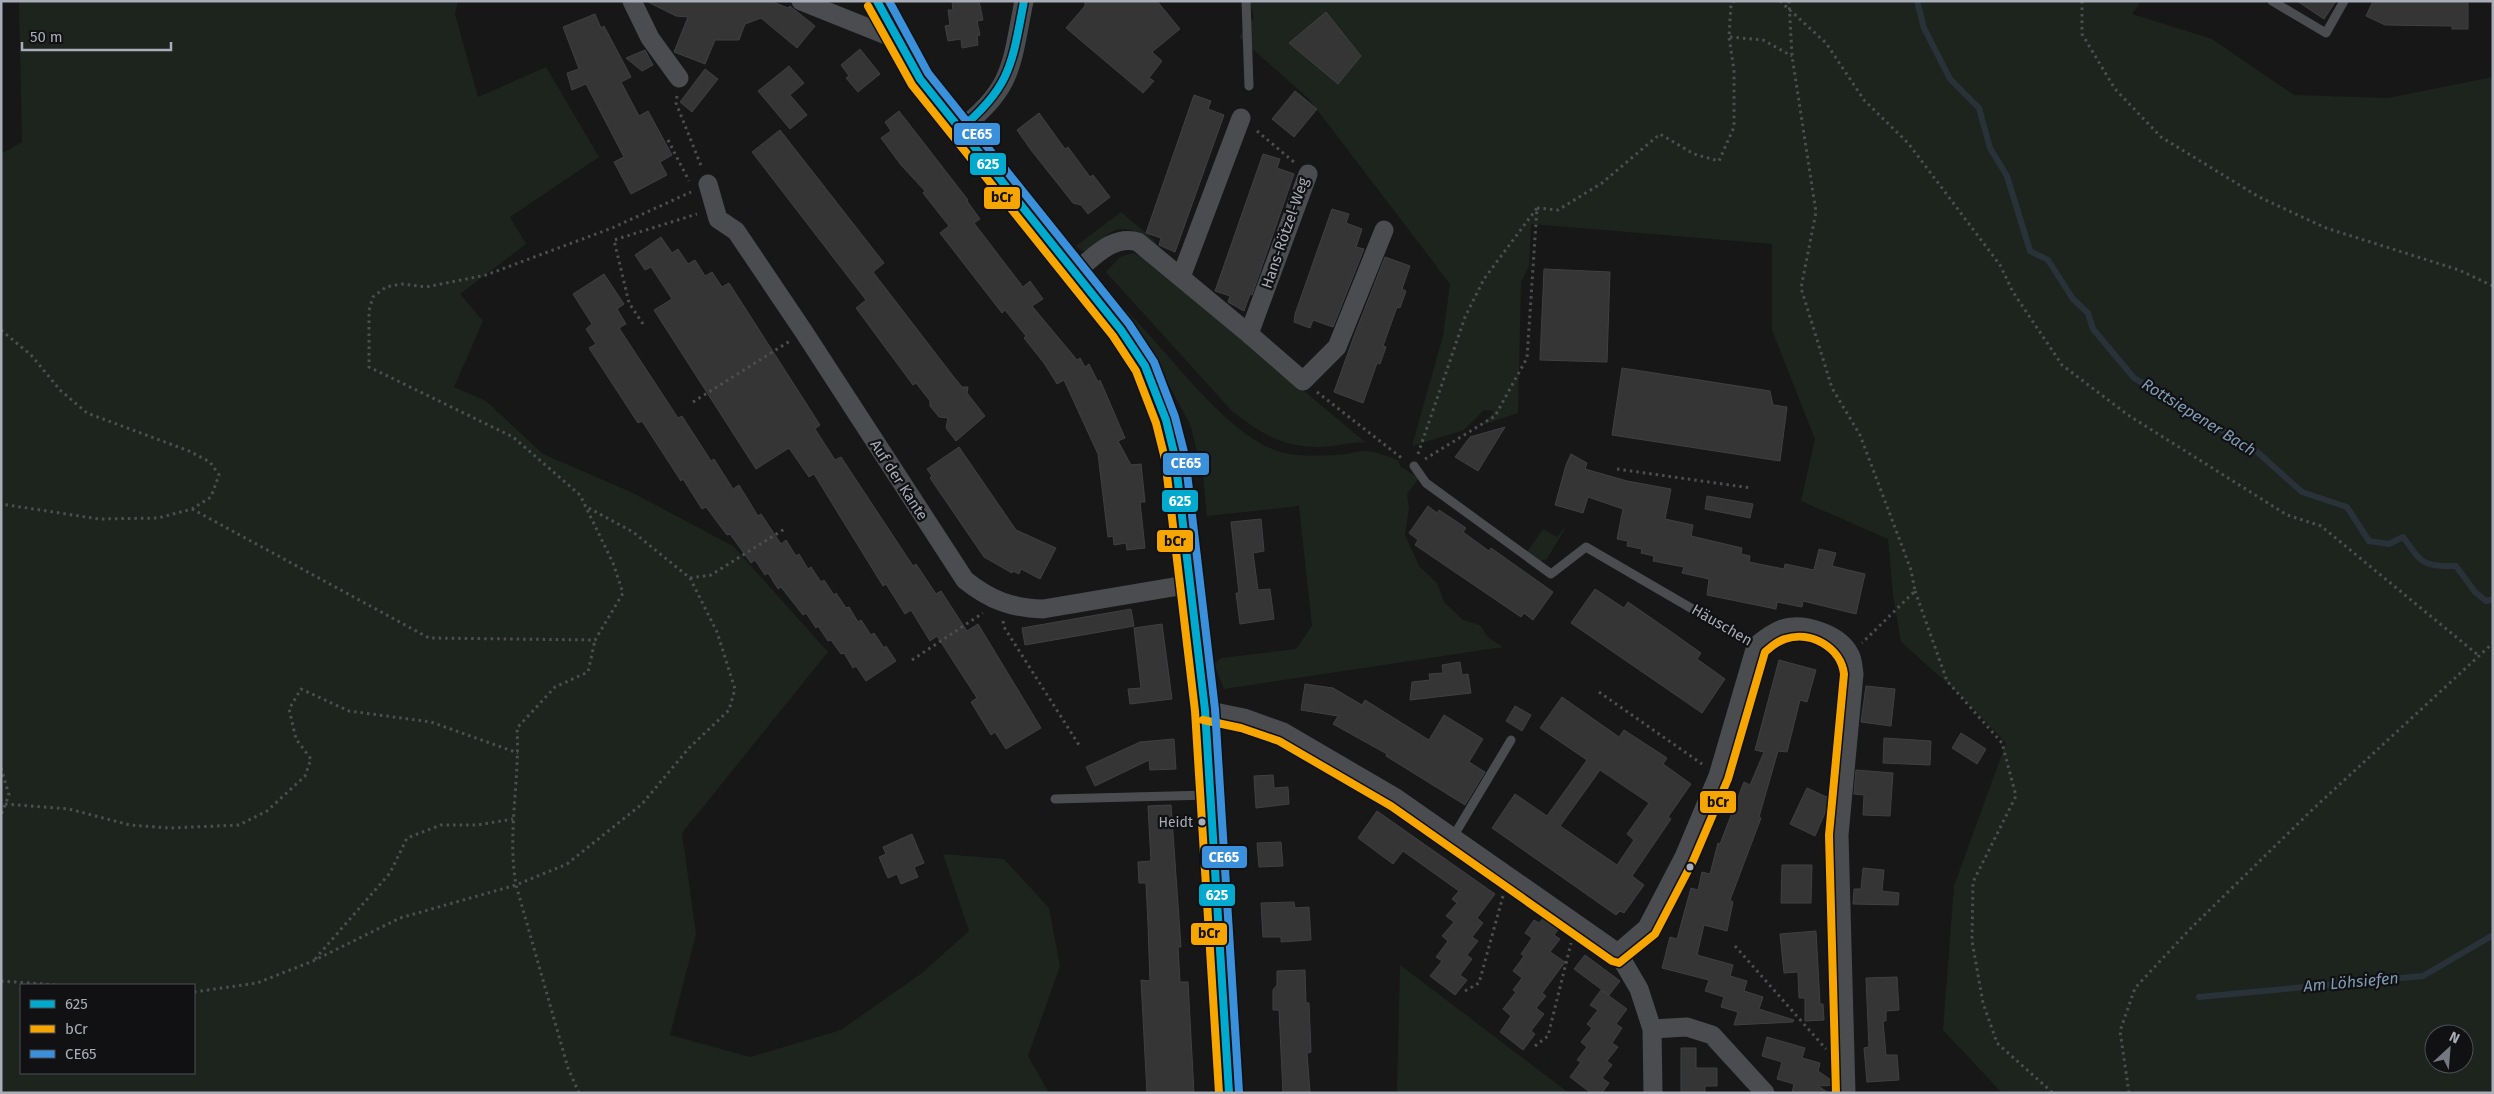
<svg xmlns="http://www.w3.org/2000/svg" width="2494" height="1094" font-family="'Fira Sans',sans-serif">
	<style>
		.green { fill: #1d241e; fill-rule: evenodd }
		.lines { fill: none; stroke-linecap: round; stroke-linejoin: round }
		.stream { stroke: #2a3239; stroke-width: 6 }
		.building { fill: #353536; stroke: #3f4043; fill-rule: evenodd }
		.path { stroke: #4d4e52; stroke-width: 3; stroke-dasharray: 2.5 4; stroke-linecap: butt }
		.service { stroke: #4b4c50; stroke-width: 9 }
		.minor { stroke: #4b4c50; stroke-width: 19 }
		.tertiary { stroke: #4b4c50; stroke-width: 24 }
		.bus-1-casing { stroke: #111113; stroke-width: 11 }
		.bus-2-casing { stroke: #111113; stroke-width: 11 }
		.bus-3-casing { stroke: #111113; stroke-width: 11 }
		.bus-1 { stroke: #00a9ce; stroke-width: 8 }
		.bus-2 { stroke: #f7a600; stroke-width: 8 }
		.bus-3 { stroke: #3a90db; stroke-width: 8 }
		.bus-dot { fill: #a8adb8; stroke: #111113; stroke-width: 2 }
		.labels { text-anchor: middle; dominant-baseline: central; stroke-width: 4.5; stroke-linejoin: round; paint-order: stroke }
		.bus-label { font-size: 14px; fill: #a8adb8; stroke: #111113; text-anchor: end }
		.street-label { font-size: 15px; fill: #a8adb8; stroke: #111113 }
		.water-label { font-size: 16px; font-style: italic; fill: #7f9bb3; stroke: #111113 }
		.line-badge { stroke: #111113; stroke-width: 2 }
		.badge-label { font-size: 14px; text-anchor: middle; font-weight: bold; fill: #fff }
		.pale-badge-label { font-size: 14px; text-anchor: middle; font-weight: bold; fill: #111 }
	</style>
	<rect width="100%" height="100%" fill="#171717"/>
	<path class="green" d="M19,1H458L455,14L478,97L546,67L599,157L510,217L526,244L460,294L483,321L454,387L486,401L543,454L633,493L733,546L828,652L682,833L696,934L670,1035L750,1057L841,1030L922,973L969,931L943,854L1004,859L1049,908L1060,966L1028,1056L1049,1093H1V154L22,142ZM21,985H194V1073H21Z
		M1249,1H2141L2132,14L2212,39L2294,95L2388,98L2493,77V1093H2002L1943,1030L1954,886L2006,743L1955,690L1901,642L1893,595L1888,539L1801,501L1815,439L1772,330V244L1531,224L1529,266L1521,282L1518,413L1482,425L1494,411L1484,410L1464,430L1412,446L1443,336L1450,284L1309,99L1239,37L1254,17ZM2434,1034H2464V1064H2434Z
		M1121,212L1153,239L1163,253C1147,239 1125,217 1105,237C1098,244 1092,250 1082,251L1076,246Z
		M1133,253L1148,259L1366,443C1351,441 1336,447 1320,447C1281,447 1260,433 1231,410L1106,272L1120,257Z
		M1114,299C1162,340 1225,440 1285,453C1304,457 1328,456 1346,454C1352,453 1359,451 1365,451C1376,451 1388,457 1398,460L1401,467L1419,478L1407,494L1409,508L1405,535L1419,566L1437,583L1444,602L1463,620L1480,625L1488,637L1503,647L1224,689L1214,664L1221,658L1296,649L1312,626L1299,506L1207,516L1203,474L1190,424L1154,358L1118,309Z
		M1567,525L1547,559L1540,561L1527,552L1543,529L1557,537Z
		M1400,965L1569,1093H1397Z"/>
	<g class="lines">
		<path class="stream" d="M1917,1L1924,28L1950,79L1979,108L1990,148L2007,176L2030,251L2048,260L2073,299L2088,313L2093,329L2134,378L2255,450L2302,492L2347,507L2369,541L2389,544L2403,537C2423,564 2421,566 2456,566L2475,592L2486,601L2493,599
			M2199,997L2423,976L2493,935"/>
	</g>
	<path class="building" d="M646,1H770L788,8L790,6L815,26L797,48L761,18L745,24L739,40H715L705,64L674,52L688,17L676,16Z
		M952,1H979L983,20L977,21L980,35L977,36L978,45L962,48L961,39L948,41L945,26L950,25L948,10H953Z
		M1085,1H1157L1180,29L1152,52L1162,61L1149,78L1154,81L1143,93L1066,28L1085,6Z
		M2297,1H2336L2324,19Z
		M2373,1H2468V29H2452V26L2385,25L2366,16Z
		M1326,12L1361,56L1338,84L1289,43Z
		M595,14L601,28L604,26L631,77L621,82L639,116L648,111L672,155L660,162L667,175L631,194L614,162L624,157L586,84L572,90L567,73L579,69L563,27Z
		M860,49L880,74L858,92L846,78L849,76L841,65Z
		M645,50L653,65L642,71L626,58Z
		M789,66L804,83L790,95L807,115L790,129L758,91Z
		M705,69L718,79L692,112L680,102Z
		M1295,91L1317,109L1294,137L1272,119Z
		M1194,95L1211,101L1208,109L1224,115L1175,252L1159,245L1161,238L1146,233Z
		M899,111L968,200L967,201L980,219L974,223L1023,287L1030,281L1043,299L1032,306L1077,360L1080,358L1085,367L1089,364L1098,382L1100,380L1125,438L1118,441L1131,465L1141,464L1145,502H1140L1145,548L1127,550L1126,543L1114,545L1113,536L1108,537L1098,454L1064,380L1057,384L1044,363L1024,338L1026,336L1005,310L1002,313L940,233L949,226L923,193L925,191L901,165L881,138L891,131L885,122Z
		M1039,113L1065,149L1068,147L1090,177L1093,175L1110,197L1088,214L1081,205L1073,203L1031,150L1017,130Z
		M780,130L884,263L873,272L953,376L962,387H968L967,393L985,416L956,441L946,428L948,418L939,417L930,406V401L916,383L913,385L856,308L866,300L752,152Z
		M1263,154L1280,159L1277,168L1294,174L1252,295L1250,294L1244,311L1228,302L1230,296L1215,291Z
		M1332,209L1349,214L1346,223L1362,229L1356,247L1364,249L1333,327L1313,320L1310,328L1294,322L1295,314Z
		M661,237L672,253L678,249L688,264L695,260L705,276L712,272L722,287L729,283L820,425L815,429L835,460L841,457L913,566L916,564L936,594L941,591L967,631L978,624L1041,728L1006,749L995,732L991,735L971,702L977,698L937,636L930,641L911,610L905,614L886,584L883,586L814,474L809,477L789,448L756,469L654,310L672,299L651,267L645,270L635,255Z
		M1385,257L1410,266L1402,289L1406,291L1400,308L1397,307L1383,346L1386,347L1380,364L1377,363L1363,403L1334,392L1354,336Z
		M1544,269L1610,272L1607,362L1540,360Z
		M604,274L624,304L617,309L626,324L619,328L678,418L682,416L711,461L714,459L733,489L739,485L758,516L761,514L781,544L786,540L796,556L799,554L808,569L811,567L821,582L824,580L834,595L836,593L846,608L849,607L858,622L861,620L871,635L874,633L884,648L886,646L896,661L866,681L856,666L853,668L844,653L841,654L831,640L828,641L818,626L816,628L806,613L803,615L781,587L778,589L768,573L765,575L755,560L751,563L730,534L727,535L706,507L702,509L683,479L681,481L642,421L638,423L589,348L596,344L586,329L592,324L573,294Z
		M1622,368L1770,391L1773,405L1787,407L1780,461L1612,435Z
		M1505,427L1478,471L1455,457L1470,437Z
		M959,447L1016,530L1056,548L1040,579L1021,569L1019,574L1013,571L1012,573L984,557L930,478L932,476L927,469Z
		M1571,454L1587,463L1585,469L1627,481L1671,489L1665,519L1693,525L1691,536L1742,548L1741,554L1750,556L1749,562L1784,569L1785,564L1814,570L1819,549L1836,553L1832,566L1865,574L1856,614L1803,601L1802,607L1777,602L1776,609L1707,595L1709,579L1682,573L1684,567L1653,561L1654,556L1641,553L1642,549L1627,546L1628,541L1617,539L1623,509L1588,497L1583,513L1555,505L1566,465Z
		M1707,496L1753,504L1750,518L1705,509Z
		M1428,506L1437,513L1439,510L1466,528L1463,532L1489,551L1491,548L1553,592L1533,620L1524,613L1521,617L1415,545L1418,540L1409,533Z
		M1261,519L1264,551L1253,553L1258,590L1270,589L1274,619L1240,624L1236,593H1239L1231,522Z
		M1595,589L1624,608L1628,602L1670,631L1701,653L1697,659L1725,679L1702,713L1571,623Z
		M1131,609L1134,626L1025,645L1022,628Z
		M1162,624L1172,699L1130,704L1128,689L1141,688L1134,628Z
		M1779,660L1816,670L1807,702L1800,700L1787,752L1778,751L1759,817L1761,818L1730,900L1733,902L1727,931L1704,925L1697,955L1733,965L1730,976L1747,981L1744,991L1763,997L1759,1009L1794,1020L1793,1022L1734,1025L1738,1012L1721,1007L1724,997L1705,991L1709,980L1662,968L1670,937L1677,939L1691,888L1698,890L1702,872L1710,874L1718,843L1720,844L1744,782L1750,785L1764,752L1755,750Z
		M1460,662L1462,675L1468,674L1471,693L1410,700L1412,682L1430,680L1429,674L1443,673L1442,665Z
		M1305,684L1333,688L1362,705L1365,700L1429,740L1444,715L1483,739L1469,762L1485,772L1465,805L1386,756L1387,754L1333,724L1338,716L1301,710Z
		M1866,686L1895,689L1891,726L1861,722Z
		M1562,697L1619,737L1624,730L1667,758L1663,764L1691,784L1668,817L1671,819L1632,876L1644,885L1624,913L1620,911L1616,915L1492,828L1515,794L1547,816L1587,760L1540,728ZM1600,770L1649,803L1627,834L1634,840L1617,865L1560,826Z
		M1515,706L1531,715L1522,731L1506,721Z
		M1961,733L1986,749L1977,764L1952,748Z
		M1884,738L1931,741L1930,765L1883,763Z
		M1174,739L1176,769L1150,770L1149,760L1095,786L1086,767L1140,742Z
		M1856,770L1893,773L1890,816L1863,815L1864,795L1854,794Z
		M1273,775L1274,788L1288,787L1289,804L1256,808L1254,776Z
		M1807,788L1831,799L1815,836L1790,824Z
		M1171,805L1181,947H1178L1180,982H1188L1194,1093H1147L1141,980L1150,981L1148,924L1146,883H1139L1138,862L1151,861L1148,806Z
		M1377,811L1495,894L1477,918L1483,923L1472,937L1478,941L1467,955L1472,959L1460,975L1467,980L1455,995L1430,976L1442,961L1436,957L1448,941L1442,936L1454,922L1446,916L1457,903L1452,899L1459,891L1403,851L1393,864L1358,838Z
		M912,834L924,863L914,867L918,877L901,884L897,874L888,878L879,857L886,854L883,847Z
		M1281,842L1283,866L1259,867L1257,843Z
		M1782,865H1812L1811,903H1781Z
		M1863,868L1884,870L1882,891L1899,893L1898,905L1853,904L1854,889H1861Z
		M1294,902L1295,908L1309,907L1311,940L1281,942V937H1263L1261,903Z
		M1545,916L1560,927L1554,935L1560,939L1550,952L1565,962L1542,993L1546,996L1536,1008L1544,1014L1531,1031L1535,1034L1523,1050L1500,1032L1511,1016L1503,1009L1516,992L1513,990L1522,978L1513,971L1524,956L1521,954L1532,938L1525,933L1534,920L1539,923Z
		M1816,931L1820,1004H1823L1824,1020L1805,1021V998H1799L1798,972L1784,973L1780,934Z
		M1585,955L1620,981L1609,995L1574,969Z
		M1305,970L1306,1003H1309L1311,1052L1307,1053L1310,1093H1283L1279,1010H1273V990L1277,985V971Z
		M1897,977L1899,1010L1886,1011V1021H1883L1886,1055H1897L1899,1080L1867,1082L1864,1048L1869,1047L1866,978Z
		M1601,990L1627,1009L1616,1024L1622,1028L1612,1043L1618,1047L1607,1061L1612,1065L1602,1078L1609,1083L1602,1093H1591L1570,1077L1581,1062L1577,1060L1587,1047L1581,1042L1592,1028L1587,1024L1598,1010L1590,1005Z
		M1767,1037L1805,1048L1802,1058L1820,1063L1818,1071L1834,1082L1835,1085L1818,1086L1829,1093H1792L1794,1084L1777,1079L1782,1062L1762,1056Z
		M1681,1048H1696V1068H1717V1086H1705V1093H1681Z"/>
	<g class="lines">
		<path class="path" d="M1780,1L1826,43L1864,100L1908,143L2000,265L2013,292L2062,365L2128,415L2287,515L2321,526L2478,655
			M1789,1L1792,56L1816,212L1801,288L1832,388L1860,435L1911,570L1915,591L1862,643
			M2082,1V34L2115,89L2161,137L2259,197L2326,228L2459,270L2493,286
			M1730,37L1763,40L1792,56
			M677,96L676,103L702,168
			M1257,131L1294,162
			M668,140L689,181
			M1537,208L1558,210L1602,183L1660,134L1694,154L1719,161L1734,127V70L1729,37L1731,4L1734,1
			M643,324L629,303L614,240L697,214
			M1,330L31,355L60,390L87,413L189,451L210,462L219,475L211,497L192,509L158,518L99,519L1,504
			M1317,392L1403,459
			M693,402L790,341
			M1418,454L1465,317L1484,279L1537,208
			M1425,459L1495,416L1527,358L1537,208
			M1617,469L1751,488
			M192,509L429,638L595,640L623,593L613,563L580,495L513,437L369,367V310L373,297L386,287L402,284L426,287L486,275L612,228L691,192
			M690,578L711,575L786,528
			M1915,591L1947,681L2002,743L2016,796L1973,882L1972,941L1983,1003L1997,1043L2053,1093
			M1003,621L1004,627L1079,745
			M912,660L983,613
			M1599,692L1702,764
			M1,768L9,795L1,815
			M5,804L69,809L130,825L170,828L239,825L267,811L305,776L311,759L296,739L289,709L301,689L349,711L431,722L518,753
			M1735,946L1826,1049
			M315,959L390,873L407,838L441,825H477L513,819
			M1,981L57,985
			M1465,991L1479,983L1503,896
			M194,992L257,983L313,961L400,918L516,885L567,864L642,804L689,748L729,710L735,689L717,632L690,578L633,532L585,506
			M1535,1046L1548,1036L1571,943
			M579,1093L568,1068L516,885C507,833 520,781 517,728L555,687L588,672L595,640
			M2129,1093L2120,1031L2135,988L2190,929L2313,809L2493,643"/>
		<path class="service" d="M1246,1L1249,86
			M2272,1L2326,33L2344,1
			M1414,466L1426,483L1551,574L1586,547L1756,646
			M1055,799L1209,795
			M1453,837L1511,740"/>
		<path class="minor" d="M632,1L650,38L679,78
			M801,1L896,39
			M959,130C1014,88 1011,65 1024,1
			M708,184L718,219L736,231L804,332L965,580C990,600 1011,608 1043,609L1191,584
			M1075,272C1093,258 1113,234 1138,242L1249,334L1308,174
			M1181,277L1241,118
			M1249,334L1303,381L1337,347L1384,230
			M1205,710L1244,718L1283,732L1396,798L1618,953L1647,928L1684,857L1718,776L1756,646C1764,639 1772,633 1782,629C1803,622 1840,634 1850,655C1853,660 1853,668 1854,674L1839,835L1846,1093
			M1618,953L1639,989L1652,1029L1653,1093
			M1652,1029L1687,1027L1712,1035L1765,1093"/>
		<path class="tertiary" d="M877,1L920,79L1121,330L1145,366L1157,395L1166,420L1175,457L1205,710L1229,1093"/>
		<defs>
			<path id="bus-1" d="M877,1L920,79L1121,330L1145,366L1166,420L1175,457L1205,710L1229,1093
				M959,130C1011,87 1012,64 1024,1"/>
			<path id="bus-2" d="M868,6L912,85L1113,336L1136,371L1156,423L1165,459L1195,711L1219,1093
				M1203,720L1241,728L1279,741L1391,806L1612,961L1619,963L1655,934L1693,861L1728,779L1765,652C1771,647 1777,641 1785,639C1811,630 1841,648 1844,674L1829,835L1836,1093"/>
			<path id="bus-3" d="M889,1L928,73L1129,324L1154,362L1175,417L1185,456L1215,709L1239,1092"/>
		</defs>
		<use href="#bus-1" class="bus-1-casing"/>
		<use href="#bus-2" class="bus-2-casing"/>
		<use href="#bus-3" class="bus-3-casing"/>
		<use href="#bus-1" class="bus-1"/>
		<use href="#bus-2" class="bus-2"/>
		<use href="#bus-3" class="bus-3"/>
	</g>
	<g class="bus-dot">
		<circle cx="1202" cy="822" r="4.5"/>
		<circle cx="1690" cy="867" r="4.5"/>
	</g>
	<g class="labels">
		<g class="bus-label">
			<text x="1193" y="822">Heidt</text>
		</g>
		<g class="street-label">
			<text transform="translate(1285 233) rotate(-71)">Hans-Rötzel-Weg</text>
			<text transform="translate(899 480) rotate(57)">Auf der Kante</text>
			<text transform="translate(1722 625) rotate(30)">Häuschen</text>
		</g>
		<g class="water-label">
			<text transform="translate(2199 417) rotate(32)">Rottsiepener Bach</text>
			<text transform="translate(2351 982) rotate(-5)">Am Löhsiefen</text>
		</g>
	</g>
	<g class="line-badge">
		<rect x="953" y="122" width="48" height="24" rx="5" fill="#3a90db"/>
		<rect x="969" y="152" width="38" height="24" rx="5" fill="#00a9ce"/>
		<rect x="983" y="186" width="38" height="24" rx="5" fill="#f7a600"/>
		<rect x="1162" y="452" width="48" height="24" rx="5" fill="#3a90db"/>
		<rect x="1161" y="489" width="38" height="24" rx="5" fill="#00a9ce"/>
		<rect x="1156" y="529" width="38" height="24" rx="5" fill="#f7a600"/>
		<rect x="1699" y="790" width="38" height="24" rx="5" fill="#f7a600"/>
		<rect x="1201" y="845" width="47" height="24" rx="5" fill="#3a90db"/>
		<rect x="1198" y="883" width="38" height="24" rx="5" fill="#00a9ce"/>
		<rect x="1190" y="922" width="38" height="24" rx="5" fill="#f7a600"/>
	</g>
	<g class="badge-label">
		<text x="977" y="139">CE65</text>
		<text x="988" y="169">625</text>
		<text x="1186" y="468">CE65</text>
		<text x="1180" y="506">625</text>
		<text x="1224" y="862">CE65</text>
		<text x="1217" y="900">625</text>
	</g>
	<g class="pale-badge-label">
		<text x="1002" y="202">bCr</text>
		<text x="1175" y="546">bCr</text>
		<text x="1718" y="807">bCr</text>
		<text x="1209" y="938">bCr</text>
	</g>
	<rect width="2494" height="1094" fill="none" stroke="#a8adb8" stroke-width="5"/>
	<rect x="20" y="984" width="175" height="90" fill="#111113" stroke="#4d4f55"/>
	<rect x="30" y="1000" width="25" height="8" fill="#00a9ce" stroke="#4d4f55"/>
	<text x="65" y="1009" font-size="15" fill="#a8adb8">625</text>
	<rect x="30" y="1025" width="25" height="8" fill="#f7a600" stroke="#4d4f55"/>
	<text x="65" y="1034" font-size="15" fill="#a8adb8">bCr</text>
	<rect x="30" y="1050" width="25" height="8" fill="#3a90db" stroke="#4d4f55"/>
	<text x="65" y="1059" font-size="15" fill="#a8adb8">CE65</text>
	<g transform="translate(2449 1049) rotate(26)"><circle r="24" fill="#111113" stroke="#4d4f55"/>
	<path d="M0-4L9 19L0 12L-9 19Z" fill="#757880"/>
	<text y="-8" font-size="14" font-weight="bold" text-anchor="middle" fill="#a8adb8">N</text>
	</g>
	<path d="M22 42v8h149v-8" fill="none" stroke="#a8adb8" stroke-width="2.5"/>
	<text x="30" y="42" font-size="15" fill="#a8adb8" stroke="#111113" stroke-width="4" paint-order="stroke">50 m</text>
</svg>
